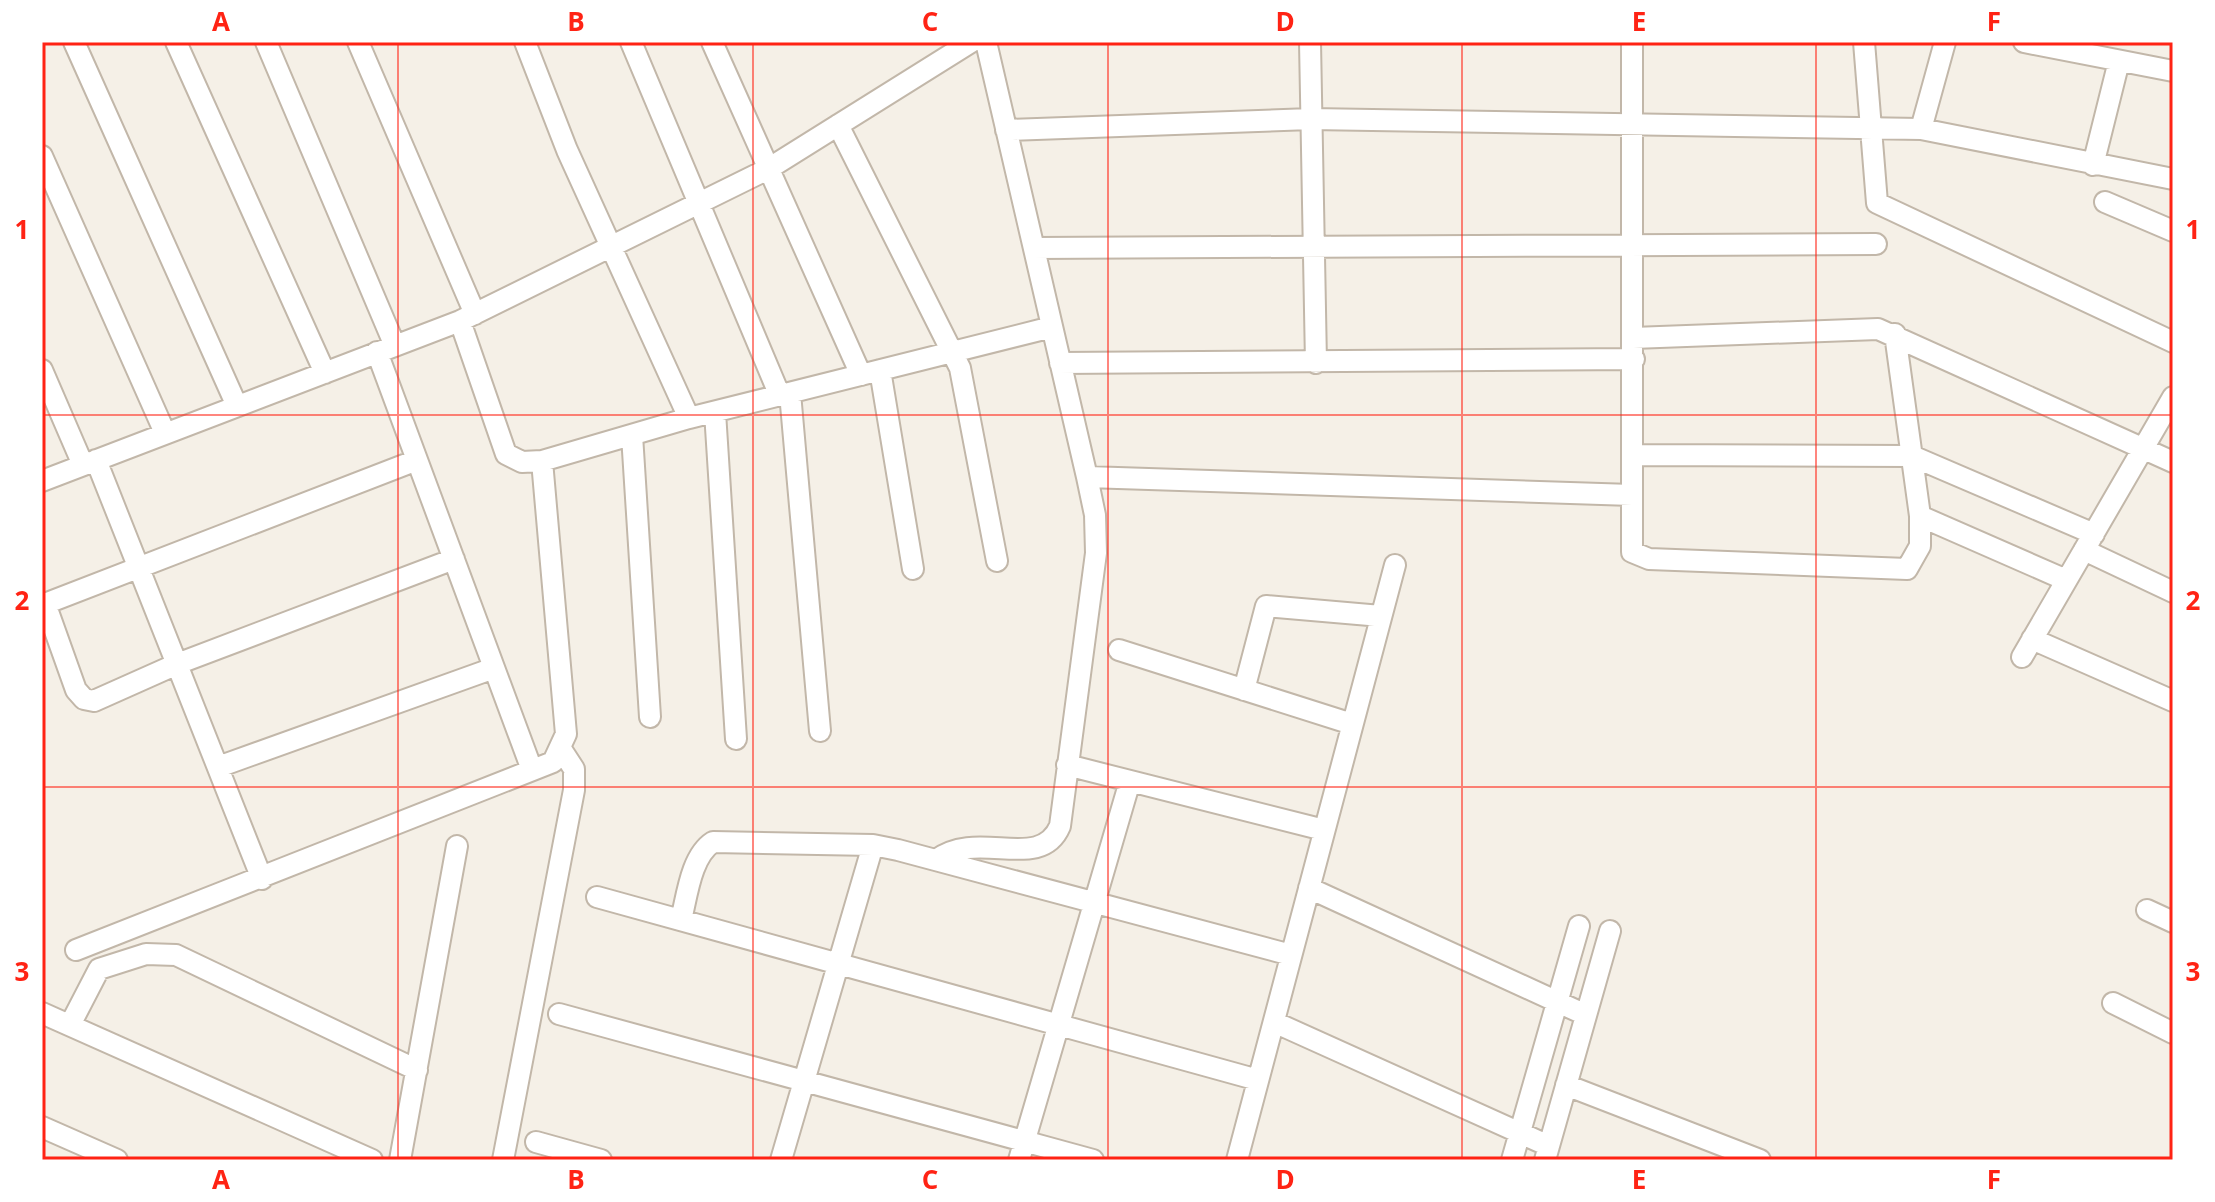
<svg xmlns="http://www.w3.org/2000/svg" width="2215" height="1202" font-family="'Open Sans',sans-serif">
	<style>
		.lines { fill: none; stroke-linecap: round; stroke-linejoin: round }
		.minor-casing { stroke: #c2b7a9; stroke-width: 24 }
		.minor { stroke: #fff; stroke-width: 20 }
		.grid { fill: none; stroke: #ff2314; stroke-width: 2; stroke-opacity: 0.55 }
		.neatline { fill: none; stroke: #ff2314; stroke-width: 3 }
		.grid-label { font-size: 26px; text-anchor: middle; font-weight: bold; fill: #ff2314 }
	</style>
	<rect width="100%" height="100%" fill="#f5f0e7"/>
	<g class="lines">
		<defs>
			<path id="minor" d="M74,42L237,406
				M176,42L325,373
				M266,42L395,346
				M358,42L475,314
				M525,42L567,150L689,418L1052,327
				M631,42L780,396
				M712,42L861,375
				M1310,42L1316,363
				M1632,42V552L1649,559L1907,569L1920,546V516L1895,334
				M1864,42L1877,203L2173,342
				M2024,42L2173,71
				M838,125L960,368L997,561
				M1921,129L1945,42
				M1006,130L1311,119L1921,129L2173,179
				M42,156L165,433
				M2093,165L2119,61
				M2105,202L2173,231
				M1034,248L1876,244
				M460,321L506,454L522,462L542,461L689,418
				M1633,338L1878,329L2173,462
				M377,352L532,770
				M1060,363L1634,359
				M42,370L83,465
				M880,370L913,569
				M790,393L820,731
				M715,412L736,739
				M632,435L650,717
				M1633,455L1912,456L2094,534
				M96,460L262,879
				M1087,477L1632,495
				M42,481L460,321L768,169L971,42
				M1920,516L2066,580
				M2084,550L2173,592
				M45,603L76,690L84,699L94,701L177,664L454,559
				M42,605L417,460
				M2032,639L2173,701
				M1119,650L1352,724
				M2022,657L2173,397
				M1244,690L1266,606L1381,616
				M1067,765L1324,830
				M218,767L494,668
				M936,860C978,828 1040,873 1060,826L1096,553L1095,515L1087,477L986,42
				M1309,888L1586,1015
				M597,897L1258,1080
				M2147,910L2173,922
				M681,920C687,896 691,856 713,842L873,845L898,850L1291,955
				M76,950L553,762L566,734L542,461
				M2113,1003L2173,1033
				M42,1013L372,1160
				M559,1014L1093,1160
				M1274,1022L1549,1146
				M70,1025L99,969L146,954L176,955L417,1070
				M1566,1085L1760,1160
				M42,1127L117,1160
				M536,1142L601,1160
				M400,1160L457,846
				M503,1160L574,790V769L561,749
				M781,1160L873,845
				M1019,1160L1130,781
				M1237,1160L1395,565
				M1512,1160L1579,926
				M1545,1160L1610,931"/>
		</defs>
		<use href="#minor" class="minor-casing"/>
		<use href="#minor" class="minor"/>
	</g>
	<path class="grid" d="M398,42V1160M753,42V1160M1108,42V1160M1462,42V1160M1816,42V1160M42,415H2173M42,787H2173"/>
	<rect width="2215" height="1202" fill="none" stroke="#ffffff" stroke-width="88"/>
	<rect x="44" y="44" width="2127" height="1114" class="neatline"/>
	<g class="grid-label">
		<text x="221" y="31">A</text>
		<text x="576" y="31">B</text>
		<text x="930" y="31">C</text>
		<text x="1285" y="31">D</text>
		<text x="1639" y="31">E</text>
		<text x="1994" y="31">F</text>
		<text x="22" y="239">1</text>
		<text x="2193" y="239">1</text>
		<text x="22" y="610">2</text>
		<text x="2193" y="610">2</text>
		<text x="22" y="981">3</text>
		<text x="2193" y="981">3</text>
		<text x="221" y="1189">A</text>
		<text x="576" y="1189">B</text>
		<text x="930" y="1189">C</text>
		<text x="1285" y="1189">D</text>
		<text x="1639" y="1189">E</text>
		<text x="1994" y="1189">F</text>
	</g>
</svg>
